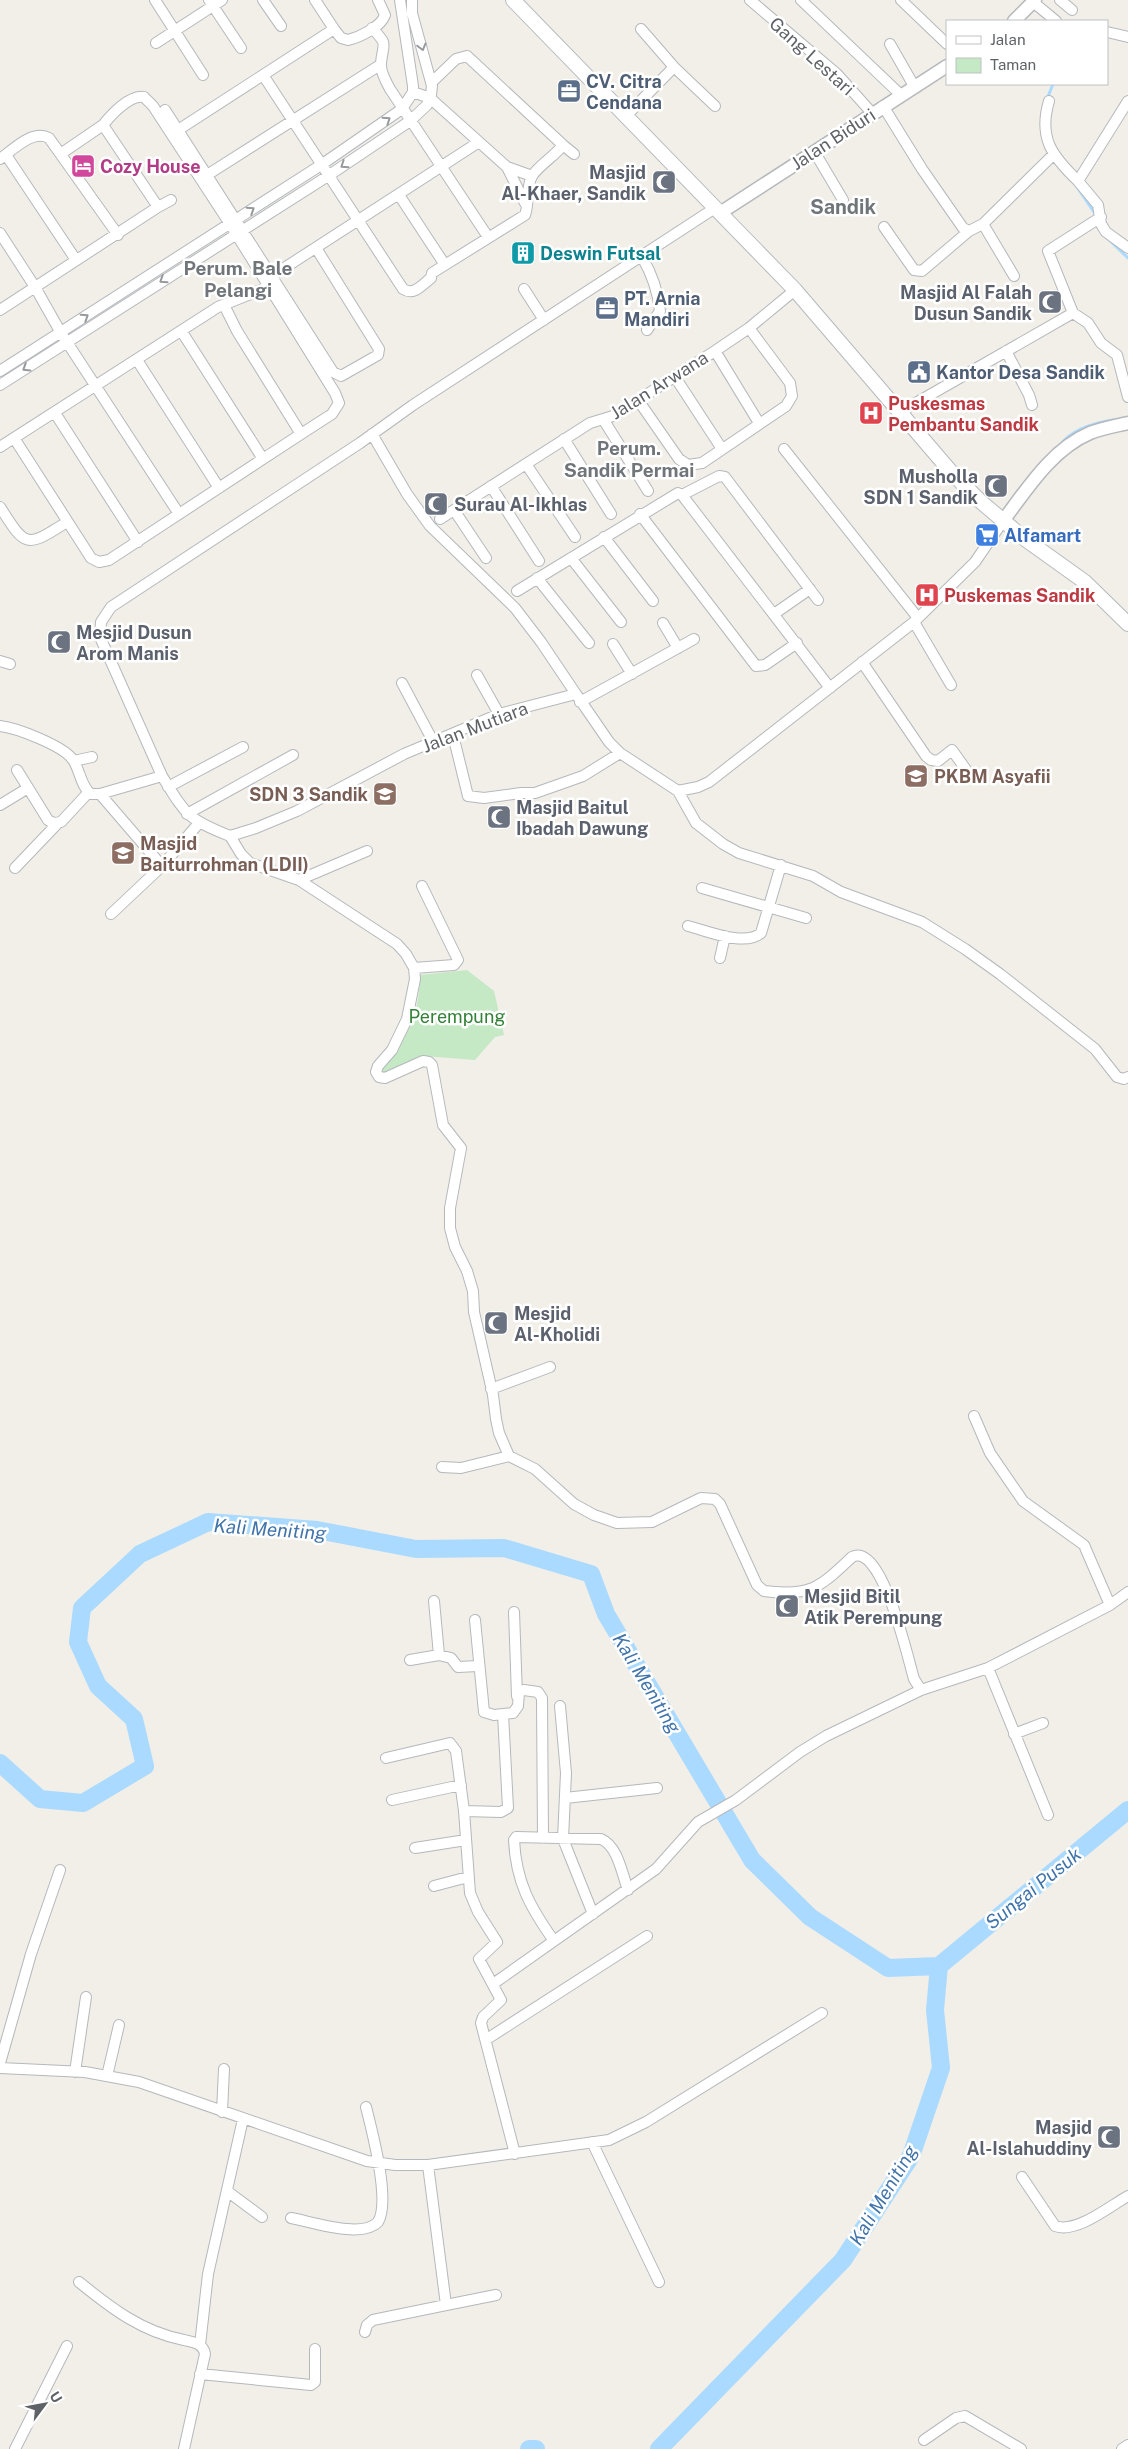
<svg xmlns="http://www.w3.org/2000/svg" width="1128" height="2449" font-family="'Public Sans',sans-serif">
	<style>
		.green { fill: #c5e8c5 }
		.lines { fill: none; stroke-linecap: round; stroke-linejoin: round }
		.stream { stroke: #aadaff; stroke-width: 3 }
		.river { stroke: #aadaff; stroke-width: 18 }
		.minor-casing { stroke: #b5b8bc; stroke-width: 12 }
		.tertiary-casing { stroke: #b5b8bc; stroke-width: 15 }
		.secondary-casing { stroke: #b6babf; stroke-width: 16 }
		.minor { stroke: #fff; stroke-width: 10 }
		.tertiary { stroke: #fff; stroke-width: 12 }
		.secondary { stroke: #fff; stroke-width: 14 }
		.oneway { stroke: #979a9d }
		.labels { text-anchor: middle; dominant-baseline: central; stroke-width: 5; stroke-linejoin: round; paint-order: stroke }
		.street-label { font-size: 18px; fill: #5f6368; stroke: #fff }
		.service-label { font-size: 18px; font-weight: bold; fill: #4e5e75; stroke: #fff; text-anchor: start }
		.hotel-label { font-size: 18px; font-weight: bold; fill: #b23c85; stroke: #fff; text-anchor: start }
		.worship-label { font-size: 18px; font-weight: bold; fill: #5b616d; stroke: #fff; text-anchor: start }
		.culture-label { font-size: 18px; font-weight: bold; fill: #0d838f; stroke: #fff; text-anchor: start }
		.health-label { font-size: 18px; font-weight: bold; fill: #be3a42; stroke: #fff; text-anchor: start }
		.shop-label { font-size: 18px; font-weight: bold; fill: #366cbe; stroke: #fff; text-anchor: start }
		.education-label { font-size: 18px; font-weight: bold; fill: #785e54; stroke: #fff; text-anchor: start }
		.park-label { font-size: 18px; fill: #348238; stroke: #fff }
		.neighbourhood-label { font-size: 19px; font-weight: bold; fill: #70757a; stroke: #fff }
		.water-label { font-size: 19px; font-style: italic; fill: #4174aa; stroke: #fff }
		.quarter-label { font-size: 20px; font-weight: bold; fill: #70757a; stroke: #fff }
	</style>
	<rect width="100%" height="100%" fill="#f1efe8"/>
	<path class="green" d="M467,970L494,991L504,1035L495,1037L475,1060L424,1056L383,1074L381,1071C407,1037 419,1018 420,975Z"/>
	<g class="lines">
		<path class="stream" d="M1047,99L1053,84
			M1077,187L1096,215
			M1102,233L1128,258
			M1061,444C1073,429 1094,423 1113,420"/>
		<path class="river" d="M0,1763L40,1799L83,1803L145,1766L134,1719L98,1686L78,1642L82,1608L140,1554L208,1522L317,1530L416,1549L504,1548L591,1574L606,1614L752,1860L810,1917L888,1968L939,1966L935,2010L941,2068L911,2156L843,2260L659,2449
			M939,1966L1128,1810
			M529,2449H536"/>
		<defs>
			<path id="minor" d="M155,0L203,75
				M209,0L241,48
				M263,0L281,26
				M315,0L334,29
				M378,0L385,15C381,27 360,37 348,40L341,38L334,29L263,75L403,289C414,296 422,285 431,278L432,273L525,215C529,206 526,187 532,176C539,165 555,156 563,145L467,56L456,59L431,83
				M750,0L837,74L872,113
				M801,0L901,95
				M901,0L947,44
				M1060,0L1072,10
				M1033,2L1056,21
				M372,28C389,46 383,42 381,63C380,71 386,82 390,89L488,237
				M641,29L674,67L715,106
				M1107,32L1128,37
				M156,43L222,0
				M890,44L914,86
				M413,92L430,98L507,167L532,176
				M1049,101C1038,138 1052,156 1078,181
				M1128,101L1078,181L1098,205L1101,224L1106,232L1128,248
				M883,106L922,169L963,228L969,231
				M165,110L333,372L341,376L378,355L379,349L316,248
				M626,116L674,67
				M178,130L263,75
				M563,145L574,154
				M814,151L843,200
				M62,153L103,125
				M6,155L76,260
				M0,159C13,150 32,129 49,138L118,235
				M507,167L525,203
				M207,175L380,65
				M399,195L445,265
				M158,207L171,200
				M1101,217L1048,251L1073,313L1088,323L1101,343L1117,355L1128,397
				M983,224L1014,276
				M884,227L914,270L922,271L969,231L983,224L1054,154
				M0,233L35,287L61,333L179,514
				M642,257C652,274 658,291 660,311L647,330
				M272,276L479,142
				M524,289L544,320
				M0,310L158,207L103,125C111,115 130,94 144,97L153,106L230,224L335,393L339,403L332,414L301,434
				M182,332L263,459
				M715,351L759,423
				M1006,351L1029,395L1032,405
				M137,360L219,488
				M0,371L321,165L402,109L413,92V86L400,0
				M675,377L722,449
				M0,385L328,176L410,121L427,105L431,95L432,86L412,13V0
				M638,400L679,459L688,465L702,463L786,406L792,396L790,383L749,328
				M900,412L1073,313
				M55,413L138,542
				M603,419L648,491
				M372,434L407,494L430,526L515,608L541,642L576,694
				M14,438L91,558L99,562L109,560L301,434L237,331L224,305
				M564,439L611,514
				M0,447L218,307L268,287
				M784,449L918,618
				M526,464L575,537
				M491,486L539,561
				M682,495L719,476L725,477L818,600
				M0,507C26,548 26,548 67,522
				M454,510L486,558
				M640,514L756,666L765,665L797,643
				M440,519L590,423L613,416L715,351L749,328L795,290
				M604,537L653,601
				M571,558L621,622
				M537,578L589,643
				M517,591L678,493L682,495L830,688
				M774,614L810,589
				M914,622L951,685
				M663,623L678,648
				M613,644L632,674
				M0,661L10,664
				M862,662L926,756L931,760L938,761L952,750L972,778
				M477,675L499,714
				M402,683L434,743
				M580,702L694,639
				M0,726C17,728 64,746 73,760C80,770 81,787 91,794H100L162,776C186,815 187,819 230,836L256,828L297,811L404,754L499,714L572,695L576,694L609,742L620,753L678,791L698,787L709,782L914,622L975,562L1003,521
				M453,735L468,796L484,798L521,793H535L583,776L620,753
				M74,761L92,757
				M17,770L48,820L53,823L61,822L88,793
				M162,776L100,637L101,622L111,607L360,443L413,405L715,208
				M168,787L243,747
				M678,791L696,823L723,844L739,853L813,876L841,892L922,922L965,949L1000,974L1095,1049L1117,1077L1124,1079L1128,1077
				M100,794L162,866L199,823
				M0,805L28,788
				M187,814L293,755
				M230,836L241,854L250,863L299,880L397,944L406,954L414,968L415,979L407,1019L392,1050L378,1066L376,1072L379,1077L385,1078L423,1061L429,1062L432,1065L443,1125L461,1148L450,1208V1228L455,1247L467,1271L473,1291L474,1312L493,1395L496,1419L499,1433L509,1456L535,1469L574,1504L594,1515L617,1523L652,1522L701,1498L715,1499L720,1504L757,1585L764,1591C811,1597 820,1587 852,1557C882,1541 908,1659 914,1679L921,1690L988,1668L1110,1605L1128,1592
				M15,868L57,824
				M299,880L367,851
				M702,888L806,918
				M111,914L162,866
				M688,926C708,931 745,947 761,933L781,865
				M720,958L725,936
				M414,968L454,965L458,960L422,886
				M491,1389L550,1367
				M974,1416L990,1453L1023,1501L1084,1545L1110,1605
				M442,1467L461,1468L509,1456
				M434,1601L439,1655
				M514,1612L517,1696
				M475,1620L484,1712L494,1715L513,1713L518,1706L519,1692L524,1690L538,1692L542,1698L543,1838
				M410,1660L439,1655L451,1658L458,1667L478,1666
				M988,1668L1048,1815
				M560,1706L566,1773L563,1839L593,1914
				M1014,1734L1043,1723
				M386,1758L450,1743L456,1751L464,1811L470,1893L478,1912L497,1942L479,1959L501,2000L483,2017L481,2023L515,2154
				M565,1798L657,1788
				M392,1800L461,1785
				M464,1811L501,1812L508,1808L503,1714
				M415,1848L466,1840
				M434,1886L468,1877
				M554,1941C530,1907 516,1882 514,1840L516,1837L601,1839C618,1846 622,1874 628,1890
				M493,1984L656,1869L698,1822L736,1800L800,1752L826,1736L921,1690
				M487,2039L647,1936
				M0,2063L31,1954L60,1870
				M0,2068L85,2072L139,2082L367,2161L395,2165H428L609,2140L646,2122L822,2013
				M75,2072L86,1997
				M107,2076L119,2025
				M222,2112L224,2069
				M592,2142L659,2282
				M428,2165L446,2305L496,2295
				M1022,2177L1055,2226C1076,2234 1110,2206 1128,2196
				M227,2191L262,2217
				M291,2218C313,2222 362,2239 378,2222C391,2201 372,2131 366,2107
				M79,2282C111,2308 142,2332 184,2340C193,2342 203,2343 205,2354L184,2449
				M365,2332L367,2325L373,2320L446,2305
				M200,2345L208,2274L243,2119
				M200,2374L311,2385L315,2382V2349
				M924,2440L956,2418L965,2416L1021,2449
				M15,2449L67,2346
				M1122,2449L1128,2445"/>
			<path id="tertiary" d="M1014,21L1035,0
				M720,213L947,66
				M1003,521C1027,489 1052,449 1090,433C1102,428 1115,426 1128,423"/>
			<path id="secondary" d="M513,0L795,290L952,473L980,501L1025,539L1085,582L1128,624"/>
		</defs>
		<use href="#minor" class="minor-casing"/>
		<use href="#tertiary" class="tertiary-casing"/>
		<use href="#secondary" class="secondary-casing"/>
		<use href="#minor" class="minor"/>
		<use href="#tertiary" class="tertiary"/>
		<use href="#secondary" class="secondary"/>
	</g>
	<defs><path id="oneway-chevron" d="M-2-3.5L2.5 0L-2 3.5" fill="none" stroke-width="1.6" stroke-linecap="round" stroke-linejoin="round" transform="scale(1.25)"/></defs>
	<g class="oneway">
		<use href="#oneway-chevron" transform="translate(422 47) rotate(75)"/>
		<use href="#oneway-chevron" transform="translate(387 120) rotate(-34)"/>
		<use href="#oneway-chevron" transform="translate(344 165) rotate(146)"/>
		<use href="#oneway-chevron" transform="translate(251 210) rotate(-33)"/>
		<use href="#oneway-chevron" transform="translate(163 280) rotate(147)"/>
		<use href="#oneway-chevron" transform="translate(85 317) rotate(-33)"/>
		<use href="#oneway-chevron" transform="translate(26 368) rotate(148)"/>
	</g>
	<defs>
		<symbol id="office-square" viewBox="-11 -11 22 22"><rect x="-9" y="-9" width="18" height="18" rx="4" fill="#5c6f8a" stroke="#fff"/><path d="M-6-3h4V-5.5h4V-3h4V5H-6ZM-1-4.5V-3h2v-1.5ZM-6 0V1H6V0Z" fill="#fff"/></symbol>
		<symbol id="hotel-square" viewBox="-11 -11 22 22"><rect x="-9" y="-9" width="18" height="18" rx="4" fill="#d1479c" stroke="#fff"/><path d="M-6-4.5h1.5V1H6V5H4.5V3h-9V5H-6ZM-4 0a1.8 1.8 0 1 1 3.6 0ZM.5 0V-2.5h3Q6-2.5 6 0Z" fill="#fff"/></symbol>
		<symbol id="mosque-square" viewBox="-11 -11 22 22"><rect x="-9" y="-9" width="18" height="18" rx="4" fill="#6b7280" stroke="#fff"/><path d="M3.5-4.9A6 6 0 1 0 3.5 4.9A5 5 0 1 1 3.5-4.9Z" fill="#fff"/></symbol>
		<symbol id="building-square" viewBox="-11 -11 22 22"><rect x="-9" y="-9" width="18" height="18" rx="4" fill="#0f9aa8" stroke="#fff"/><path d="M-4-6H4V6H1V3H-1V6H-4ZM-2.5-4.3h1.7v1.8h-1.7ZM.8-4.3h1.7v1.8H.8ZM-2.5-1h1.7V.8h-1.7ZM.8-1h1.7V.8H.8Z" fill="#fff"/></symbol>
		<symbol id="civic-square" viewBox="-11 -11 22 22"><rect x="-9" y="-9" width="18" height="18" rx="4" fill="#5c6f8a" stroke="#fff"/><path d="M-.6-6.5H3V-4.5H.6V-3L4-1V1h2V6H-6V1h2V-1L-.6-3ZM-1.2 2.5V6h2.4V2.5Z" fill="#fff"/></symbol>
		<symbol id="hospital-square" viewBox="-11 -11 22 22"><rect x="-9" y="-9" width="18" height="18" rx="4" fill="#e0444e" stroke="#fff"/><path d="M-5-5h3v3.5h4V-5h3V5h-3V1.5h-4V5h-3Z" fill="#fff"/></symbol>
		<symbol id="supermarket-square" viewBox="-11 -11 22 22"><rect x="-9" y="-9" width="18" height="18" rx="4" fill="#3f7fe0" stroke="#fff"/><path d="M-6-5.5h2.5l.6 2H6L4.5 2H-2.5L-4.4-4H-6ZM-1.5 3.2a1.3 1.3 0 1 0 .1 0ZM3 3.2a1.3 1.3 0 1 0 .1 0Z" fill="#fff"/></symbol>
		<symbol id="school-square" viewBox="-11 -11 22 22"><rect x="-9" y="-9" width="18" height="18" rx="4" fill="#8d6e63" stroke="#fff"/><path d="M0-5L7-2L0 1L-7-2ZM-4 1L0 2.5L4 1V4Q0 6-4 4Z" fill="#fff"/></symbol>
	</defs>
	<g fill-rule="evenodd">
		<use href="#office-square" x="555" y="77" width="28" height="28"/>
		<use href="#hotel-square" x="69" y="152" width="28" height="28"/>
		<use href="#mosque-square" x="650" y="168" width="28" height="28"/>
		<use href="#building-square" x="509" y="239" width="28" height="28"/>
		<use href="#mosque-square" x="1036" y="288" width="28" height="28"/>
		<use href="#office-square" x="593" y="294" width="28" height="28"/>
		<use href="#civic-square" x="905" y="358" width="28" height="28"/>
		<use href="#hospital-square" x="857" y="399" width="28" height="28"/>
		<use href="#mosque-square" x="982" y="472" width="28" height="28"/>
		<use href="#mosque-square" x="422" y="490" width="28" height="28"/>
		<use href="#supermarket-square" x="973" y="521" width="28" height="28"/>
		<use href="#hospital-square" x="913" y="581" width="28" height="28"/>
		<use href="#mosque-square" x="45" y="628" width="28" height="28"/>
		<use href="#school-square" x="902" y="762" width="28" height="28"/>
		<use href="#school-square" x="371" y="780" width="28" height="28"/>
		<use href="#mosque-square" x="485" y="803" width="28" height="28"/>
		<use href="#school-square" x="109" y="839" width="28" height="28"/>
		<use href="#mosque-square" x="482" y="1309" width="28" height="28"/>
		<use href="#mosque-square" x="773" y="1592" width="28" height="28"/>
		<use href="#mosque-square" x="1095" y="2123" width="28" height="28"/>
	</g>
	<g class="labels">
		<g class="street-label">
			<text transform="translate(812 56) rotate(42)">Gang Lestari</text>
			<text transform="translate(833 139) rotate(-33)">Jalan Biduri</text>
			<text transform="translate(659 385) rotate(-32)">Jalan Arwana</text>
			<text transform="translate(475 727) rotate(-21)">Jalan Mutiara</text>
		</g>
		<g class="service-label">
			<text x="586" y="81">CV. Citra<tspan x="586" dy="21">Cendana</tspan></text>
			<text x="624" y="298">PT. Arnia<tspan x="624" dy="21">Mandiri</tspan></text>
			<text x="936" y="372">Kantor Desa Sandik</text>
		</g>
		<g class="hotel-label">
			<text x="100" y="166">Cozy House</text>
		</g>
		<g class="worship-label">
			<text x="646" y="172" text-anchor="end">Masjid<tspan x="646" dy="21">Al-Khaer, Sandik</tspan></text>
			<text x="1032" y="292" text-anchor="end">Masjid Al Falah<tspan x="1032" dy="21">Dusun Sandik</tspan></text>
			<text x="978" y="476" text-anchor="end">Musholla<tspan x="978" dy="21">SDN 1 Sandik</tspan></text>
			<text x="454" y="504">Surau Al-Ikhlas</text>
			<text x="76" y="632">Mesjid Dusun<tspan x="76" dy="21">Arom Manis</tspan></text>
			<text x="516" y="807">Masjid Baitul<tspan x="516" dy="21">Ibadah Dawung</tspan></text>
			<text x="514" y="1313">Mesjid<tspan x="514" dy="21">Al-Kholidi</tspan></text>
			<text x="804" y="1596">Mesjid Bitil<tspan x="804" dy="21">Atik Perempung</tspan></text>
			<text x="1092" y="2127" text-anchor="end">Masjid<tspan x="1092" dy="21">Al-Islahuddiny</tspan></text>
		</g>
		<g class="culture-label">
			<text x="540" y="253">Deswin Futsal</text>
		</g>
		<g class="health-label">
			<text x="888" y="403">Puskesmas<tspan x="888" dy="21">Pembantu Sandik</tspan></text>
			<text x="944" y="595">Puskemas Sandik</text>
		</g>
		<g class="shop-label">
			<text x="1004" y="535">Alfamart</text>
		</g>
		<g class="education-label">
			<text x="934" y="776">PKBM Asyafii</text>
			<text x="368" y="794" text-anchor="end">SDN 3 Sandik</text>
			<text x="140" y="843">Masjid<tspan x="140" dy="21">Baiturrohman (LDII)</tspan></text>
		</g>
		<g class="park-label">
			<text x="457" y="1016">Perempung</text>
		</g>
		<g class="neighbourhood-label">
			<text x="238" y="268">Perum. Bale<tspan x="238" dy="22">Pelangi</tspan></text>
			<text x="629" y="448">Perum.<tspan x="629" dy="22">Sandik Permai</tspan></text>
		</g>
		<g class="water-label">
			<text transform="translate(270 1529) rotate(4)">Kali Meniting</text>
			<text transform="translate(647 1683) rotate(59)">Kali Meniting</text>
			<text transform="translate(1033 1888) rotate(-39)">Sungai Pusuk</text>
			<text transform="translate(883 2195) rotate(-59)">Kali Meniting</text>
		</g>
		<g class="quarter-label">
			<text x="843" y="207">Sandik</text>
		</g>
	</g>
	<rect x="946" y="20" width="162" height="65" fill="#ffffff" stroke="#bfc1c3"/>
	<rect x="956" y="36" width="25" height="8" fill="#ffffff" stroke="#bfc1c3"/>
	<text x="990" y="45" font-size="15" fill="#5f6368">Jalan</text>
	<rect x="956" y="58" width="25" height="15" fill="#c5e8c5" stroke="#bfc1c3"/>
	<text x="990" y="70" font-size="15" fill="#5f6368">Taman</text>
	<g transform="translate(45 2404) rotate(58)" stroke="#ffffff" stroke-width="4" paint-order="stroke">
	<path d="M0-4L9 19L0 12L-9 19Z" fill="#5f6368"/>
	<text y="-8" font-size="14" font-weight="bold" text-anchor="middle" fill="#5f6368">U</text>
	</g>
</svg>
